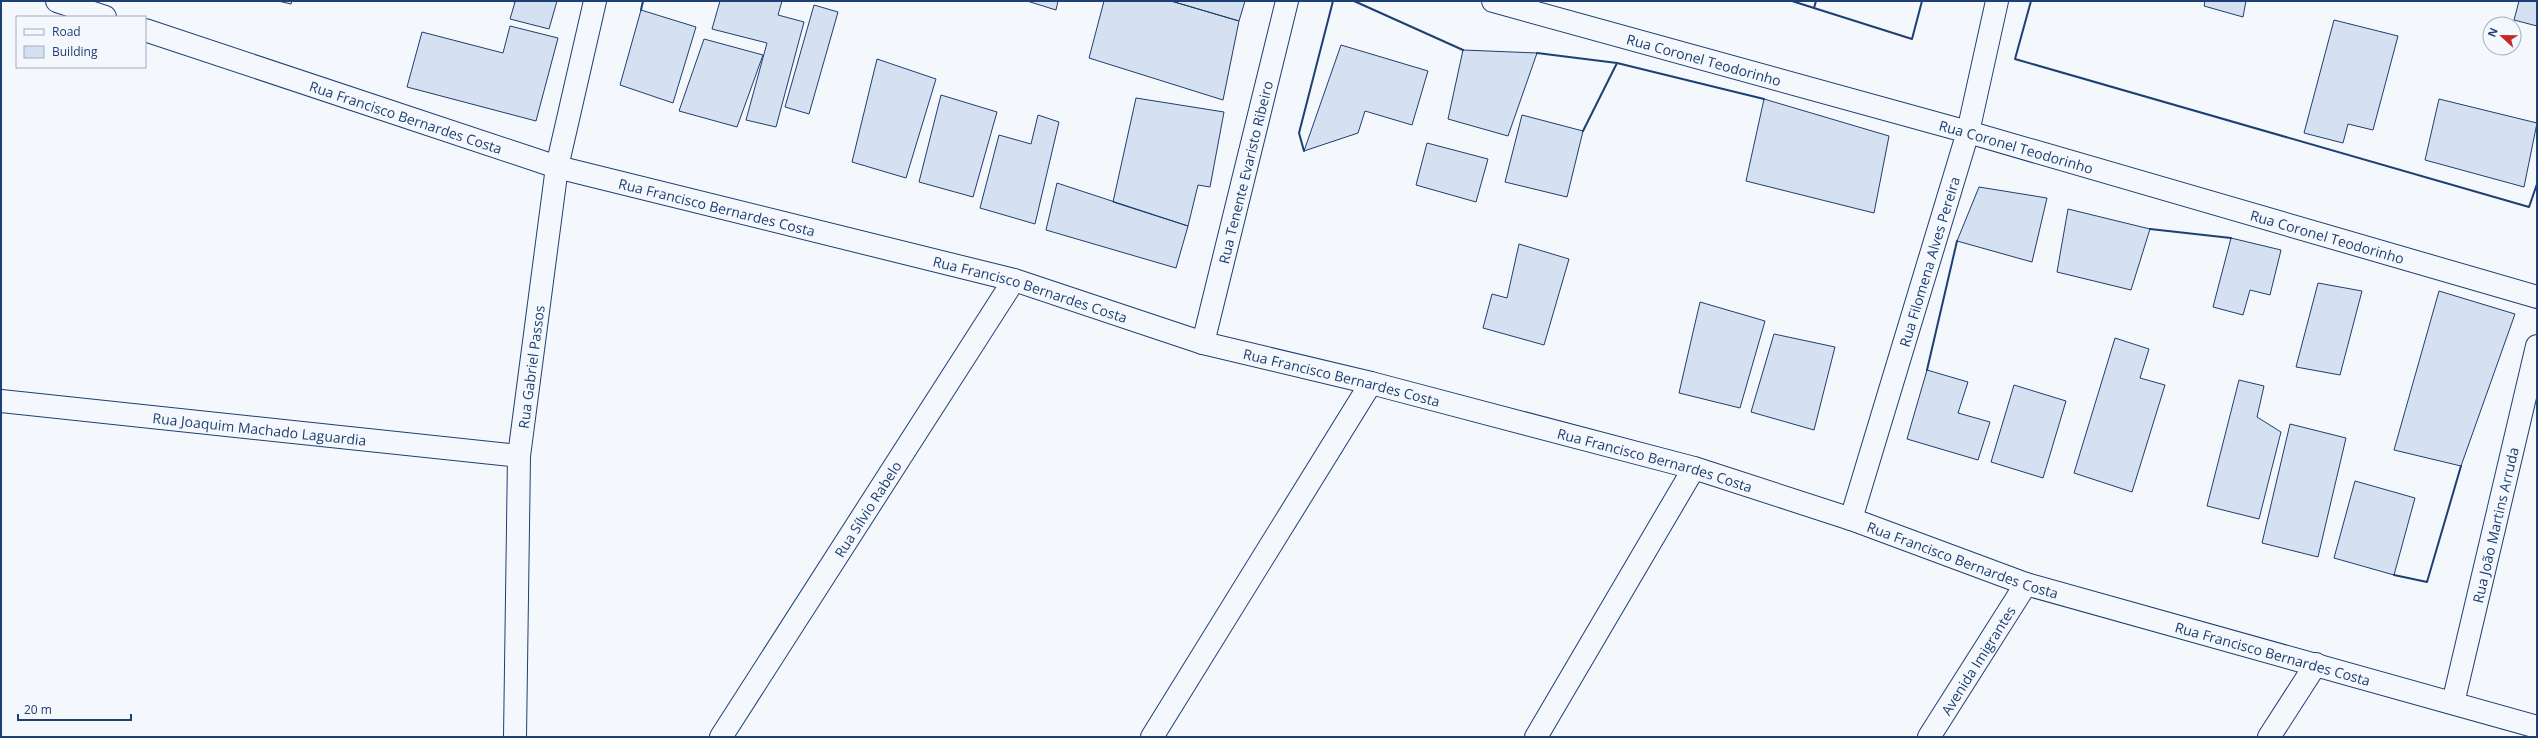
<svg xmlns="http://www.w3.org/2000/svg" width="2538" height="738" font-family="'Open Sans',sans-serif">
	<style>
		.building { fill: #d5e0f0; stroke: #1d3f73 }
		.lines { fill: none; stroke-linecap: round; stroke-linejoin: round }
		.minor-casing { stroke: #1d3f73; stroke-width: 24 }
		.minor { stroke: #f4f7fb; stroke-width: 22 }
		.wall { stroke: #1d3f73; stroke-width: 2 }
		.labels { text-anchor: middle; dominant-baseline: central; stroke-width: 3; stroke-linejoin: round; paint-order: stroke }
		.street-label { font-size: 14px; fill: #1d3f73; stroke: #f4f7fb }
	</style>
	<rect width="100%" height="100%" fill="#f4f7fb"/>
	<path class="building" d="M278,1H292L291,4Z
		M510,1H557L549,29L510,19L515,2Z
		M720,1H782L778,15L804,22L776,127L746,120L767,43L712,29Z
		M1027,1H1058L1056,10Z
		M1104,1H1171L1239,21L1223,100L1089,58Z
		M1171,1H1245L1239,21Z
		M2205,1H2246L2243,17L2204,6Z
		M2519,1H2537V26L2514,20Z
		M814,5L838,12L809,114L785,107Z
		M641,10L696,27L673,103L620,85Z
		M2334,20L2398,36L2373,130L2348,124L2343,143L2304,133Z
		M510,26L558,38L536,121L407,87L422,32L503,53Z
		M704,39L763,55L737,127L679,111Z
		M1341,45L1428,71L1412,125L1365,111L1358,133L1304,151Z
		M1463,50L1537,53L1508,136L1448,119Z
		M877,59L936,79L906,178L852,162Z
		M941,95L997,112L973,197L919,182Z
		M1136,98L1224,112L1210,187L1198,185L1188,226L1113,202Z
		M1764,99L1889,136L1874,213L1746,181Z
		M2439,99L2537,123L2524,187L2425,160Z
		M1038,115L1059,122L1035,224L980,208L999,135L1031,144Z
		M1522,115L1583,131L1567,197L1505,182Z
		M1427,143L1488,159L1476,202L1416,185Z
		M1057,183L1188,226L1176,268L1046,230Z
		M1979,187L2047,198L2032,262L1957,241Z
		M2068,209L2150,229L2131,290L2057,272Z
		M2231,238L2281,250L2270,295L2250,290L2243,315L2213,307Z
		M1519,244L1569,259L1544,345L1483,328L1492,294L1507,298Z
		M2318,283L2362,291L2340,375L2296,367Z
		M2439,291L2515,314L2461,466L2394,450Z
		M1700,302L1765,321L1740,408L1679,393Z
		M1774,334L1835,347L1814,430L1751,412Z
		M2115,338L2149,349L2140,378L2165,385L2132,492L2074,473Z
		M1927,370L1968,382L1958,413L1990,422L1978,460L1907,439Z
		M2239,380L2264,386L2257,417L2281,432L2259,519L2207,506Z
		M2014,385L2066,401L2043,478L1991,462Z
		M2290,424L2346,438L2318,557L2262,543Z
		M2355,481L2415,498L2394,575L2334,558Z"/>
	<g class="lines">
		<defs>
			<g id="minor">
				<path d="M57,1L105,17"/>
				<path id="s1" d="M1493,1L1968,132L2537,297"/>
				<path id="s2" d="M145,30L557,167L1014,280L1203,343L1371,383L1694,468L1851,519L2026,584L2537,727"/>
				<path id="s3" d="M1203,343L1287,1"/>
				<path id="s4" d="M1,401L519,456"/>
				<path id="s5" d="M1851,519L1968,132L1997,1"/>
				<path id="s6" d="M2453,703L2537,346"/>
				<path id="s7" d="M515,737L519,456L557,167L595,1"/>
				<path id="s8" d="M721,737L1014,280"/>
				<path d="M1152,737L1371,383"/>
				<path d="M1536,737L1694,468"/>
				<path id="s9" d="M1929,737L2026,584"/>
				<path d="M2269,737L2316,664"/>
			</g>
		</defs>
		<use href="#minor" class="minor-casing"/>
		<use href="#minor" class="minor"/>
		<path class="wall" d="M1354,1L1463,50
			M1792,1L1814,8
			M1816,1L1814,8L1912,39L1922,1
			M2031,1L2015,59L2529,207L2537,184
			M641,10L643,1
			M1537,53L1617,63L1764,99
			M1583,131L1617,63
			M1304,151L1299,133L1333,1
			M2150,229L2231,238
			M1927,370L1957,241
			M2394,575L2427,582L2461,466"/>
	</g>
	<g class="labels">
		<g class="street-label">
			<text stroke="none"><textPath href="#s1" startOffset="219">Rua Coronel Teodorinho</textPath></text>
			<text stroke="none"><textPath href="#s2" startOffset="275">Rua Francisco Bernardes Costa</textPath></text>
			<text stroke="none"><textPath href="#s1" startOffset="543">Rua Coronel Teodorinho</textPath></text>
			<text stroke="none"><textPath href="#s3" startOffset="176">Rua Tenente Evaristo Ribeiro</textPath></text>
			<text stroke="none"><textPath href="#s2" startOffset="599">Rua Francisco Bernardes Costa</textPath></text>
			<text stroke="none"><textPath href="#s1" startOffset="867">Rua Coronel Teodorinho</textPath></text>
			<text stroke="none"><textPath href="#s5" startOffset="269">Rua Filomena Alves Pereira</textPath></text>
			<text stroke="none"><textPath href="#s2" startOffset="923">Rua Francisco Bernardes Costa</textPath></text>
			<text stroke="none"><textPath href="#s7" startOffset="371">Rua Gabriel Passos</textPath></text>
			<text stroke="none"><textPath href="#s2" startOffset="1247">Rua Francisco Bernardes Costa</textPath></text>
			<text stroke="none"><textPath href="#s4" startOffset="260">Rua Joaquim Machado Laguardia</textPath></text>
			<text stroke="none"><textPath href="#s2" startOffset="1571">Rua Francisco Bernardes Costa</textPath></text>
			<text stroke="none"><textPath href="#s8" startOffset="271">Rua Sílvio Rabelo</textPath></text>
			<text stroke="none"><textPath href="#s6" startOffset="183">Rua João Martins Arruda</textPath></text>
			<text stroke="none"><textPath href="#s2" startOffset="1895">Rua Francisco Bernardes Costa</textPath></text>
			<text stroke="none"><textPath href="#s2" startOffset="2219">Rua Francisco Bernardes Costa</textPath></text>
			<text stroke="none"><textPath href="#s9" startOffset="91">Avenida Imigrantes</textPath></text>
		</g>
	</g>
	<rect width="2538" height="738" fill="none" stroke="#1d3f73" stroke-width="4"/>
	<rect x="16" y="16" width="130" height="52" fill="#f4f7fb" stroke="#9eadc5"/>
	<rect x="24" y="29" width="20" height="6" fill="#f4f7fb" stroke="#9eadc5"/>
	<text x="52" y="36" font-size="12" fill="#1d3f73">Road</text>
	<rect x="24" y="46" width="20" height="12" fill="#d5e0f0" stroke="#9eadc5"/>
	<text x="52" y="56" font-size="12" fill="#1d3f73">Building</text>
	<g transform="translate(2502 36) rotate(292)"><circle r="19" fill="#f4f7fb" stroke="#9eadc5"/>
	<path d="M0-3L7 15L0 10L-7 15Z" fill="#c62828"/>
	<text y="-6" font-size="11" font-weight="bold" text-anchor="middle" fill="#1d3f73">N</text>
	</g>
	<path d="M18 714v6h113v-6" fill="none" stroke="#1d3f73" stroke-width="2"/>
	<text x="24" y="714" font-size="12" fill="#1d3f73" stroke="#f4f7fb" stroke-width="3" paint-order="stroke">20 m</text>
</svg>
